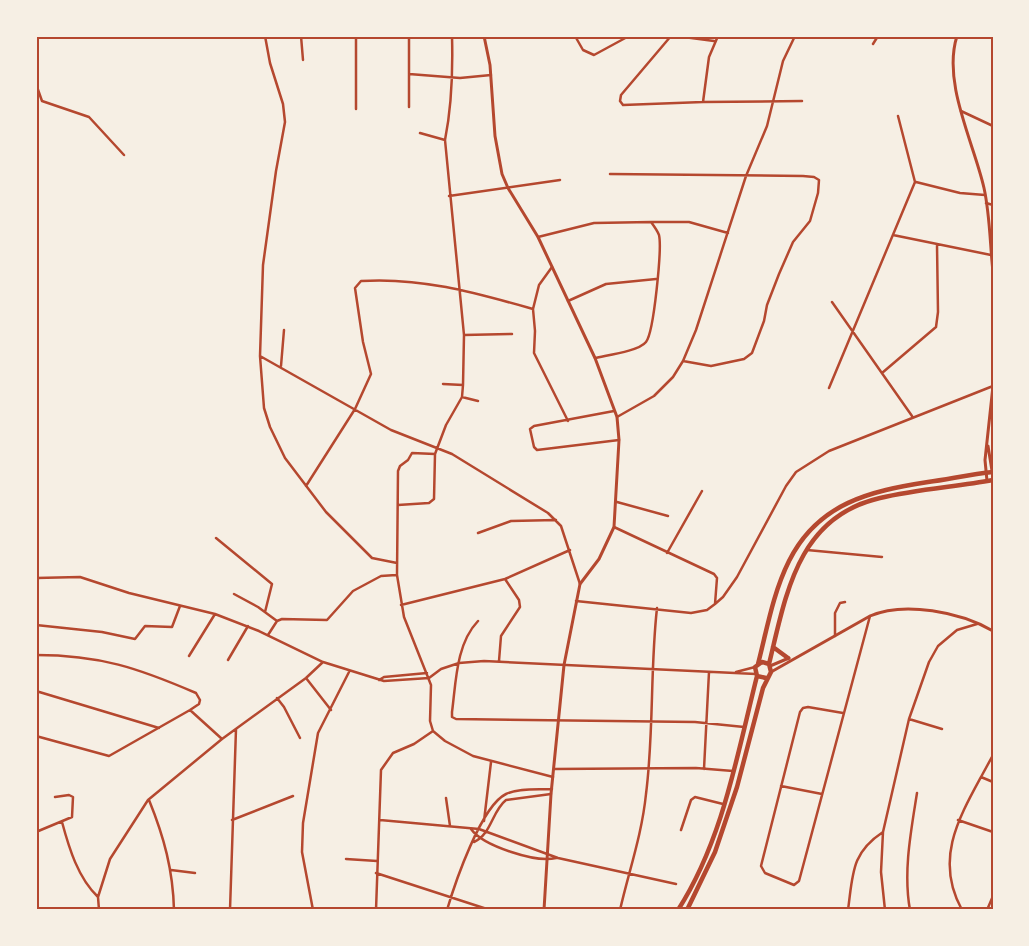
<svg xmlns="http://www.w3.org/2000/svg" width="1029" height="946" font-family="Jost,sans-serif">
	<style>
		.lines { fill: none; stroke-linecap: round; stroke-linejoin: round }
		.minor { stroke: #b5482f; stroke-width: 2.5 }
		.tertiary { stroke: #b5482f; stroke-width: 3 }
		.primary { stroke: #b5482f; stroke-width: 4.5 }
		.neatline { fill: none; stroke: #b5482f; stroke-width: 2 }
	</style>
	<rect width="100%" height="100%" fill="#f6efe4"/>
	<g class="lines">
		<path class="minor" d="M265,36L270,63L283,104L285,122L276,171L263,265L260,356L264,408L270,427L285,458L326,512L372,558L397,563
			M301,36L303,60
			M356,36V109
			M409,36V107
			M575,36L583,50L594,55L629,36
			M671,36L621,95L620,101L623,105L703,102L802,101
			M676,36L714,41
			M524,37L525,36
			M873,44L878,36
			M409,74L460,78L491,75
			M36,84L42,101L89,117L124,155
			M703,102L709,57L718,36
			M961,111L993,126
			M420,133L445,140
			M610,174L803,176L814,177L819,180L818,193L810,221L793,242L779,274L767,305L764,321L752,353L744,359L711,366L683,361
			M916,182L960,193L985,195
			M449,196L560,180
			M986,203L993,205
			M651,222H689L728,233
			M893,235L991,255
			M538,237L594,223L651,222C654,226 657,230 659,235C662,248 654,332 646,342C639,351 608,355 595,358
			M552,267L539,285L533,309L535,331L534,353L568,421
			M568,301L606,284L656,279
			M832,302L912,416
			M464,335L512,334
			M260,356L391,430L452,454L548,513L561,526L580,584
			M281,366L284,330
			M882,373L936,327L938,312L937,245
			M443,384L463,385
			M829,388L915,182L898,116
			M462,397L478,401
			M614,411L534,426L530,429L534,447L537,450L619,440
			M617,417L654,396L673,377L683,361L696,330L746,176L767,126L783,61L795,36
			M435,454L412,453L408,460L400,466L398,471L397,575L404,617L431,685L430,721L433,731L445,741L473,756L553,777
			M306,486L355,409L371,374L363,342L355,288L361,281C421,277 476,293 533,309
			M617,502L668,516
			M398,505L429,503L434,499L435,454L446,425L462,397L463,385L464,335L445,140C452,105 453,72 452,36
			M478,533L511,521L556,520
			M216,538L272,584L265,612
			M807,550L882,557
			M667,553L702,491
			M36,578L80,577L129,593L215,614L259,631L323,662L384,681L429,678L441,669L459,663L484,661L756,674
			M36,586L38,579
			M234,594L258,607L277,621
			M576,601L691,613L707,610L715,604L717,578L714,574L614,527
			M715,604L723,597L737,577L786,486L796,472L829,451L993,386
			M401,605L505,579L570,550
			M478,621C456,644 456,682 452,712V717L456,719L695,722L744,727
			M36,625L102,632L135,639L145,626L172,627L180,606
			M268,635L277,621L282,619L327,620L353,591L381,576L396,575
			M835,636V613L840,603L845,602
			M36,655C100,655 138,668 196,693L200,700L199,704L190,710L109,756L36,736
			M189,656L215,614
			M228,660L248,626
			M499,661L501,636L520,607L519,600L505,579
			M736,672L755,667
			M306,678L331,710
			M379,680L384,677L427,673
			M36,691L159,728
			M277,698L284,707L300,738
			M190,710L222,739
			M843,713L808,707L803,708L800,712L761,866L765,873L794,885L799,881L870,616
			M909,719L942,729
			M554,769L696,768L733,771
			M704,769L709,672
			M981,777L993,755
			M781,786L822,794
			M446,798L450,826
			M149,800C164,837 173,870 174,910
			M232,820L293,796
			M380,820L479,829L558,858L676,884
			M958,820L993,832
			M484,821L491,762
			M62,822C69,848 78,878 98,897
			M471,829C483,846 536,863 556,858
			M681,830L691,800L695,797L723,804
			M36,832L72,817L73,797L69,795L55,797
			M474,842C491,835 492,811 506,800L551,794
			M346,859L377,861
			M171,870L195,873
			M376,873L490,910
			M99,910L98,897L110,859L148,800L222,739L306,678L323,662
			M230,910L236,729
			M313,910L302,852L303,823L318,733L349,672
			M376,910L381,770L393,753L414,744L433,731
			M447,910C455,883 481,806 506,794C519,788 538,790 552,789
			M620,910C629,871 642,834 646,794C654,732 650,670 657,608
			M848,910C853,874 851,853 883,832
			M885,910L881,872L883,832L909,719L929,662L938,646L957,630L977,624
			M910,910C903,872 911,831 917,793
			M962,910C935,861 957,821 981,777L993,782
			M987,910L993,896"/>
		<path class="tertiary" d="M484,36L490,65L495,136L502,174L508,188L538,237L595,358L617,417L619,440L614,527L599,559L580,584L564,665L551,794L544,910
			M957,36C942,83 974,143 984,188C990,215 990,245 993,272
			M988,446L993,477
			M987,481L985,460L993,386
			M770,666L789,658
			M771,672L870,616C904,601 961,612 993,631"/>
		<path class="primary" d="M773,647L788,658
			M758,664C767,629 773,593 789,561C818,503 870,491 928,482C950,479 971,474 993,472
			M766,678L757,676L755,667L762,662L769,664
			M678,910C723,840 737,755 757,676
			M687,910L715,852L737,787L763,688L771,672L769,664C786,595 797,517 880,498C917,489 955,487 993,480"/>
	</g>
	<rect width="1029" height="946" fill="none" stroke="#f6efe4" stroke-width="75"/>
	<rect x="38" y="38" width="954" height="870" class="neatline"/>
</svg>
